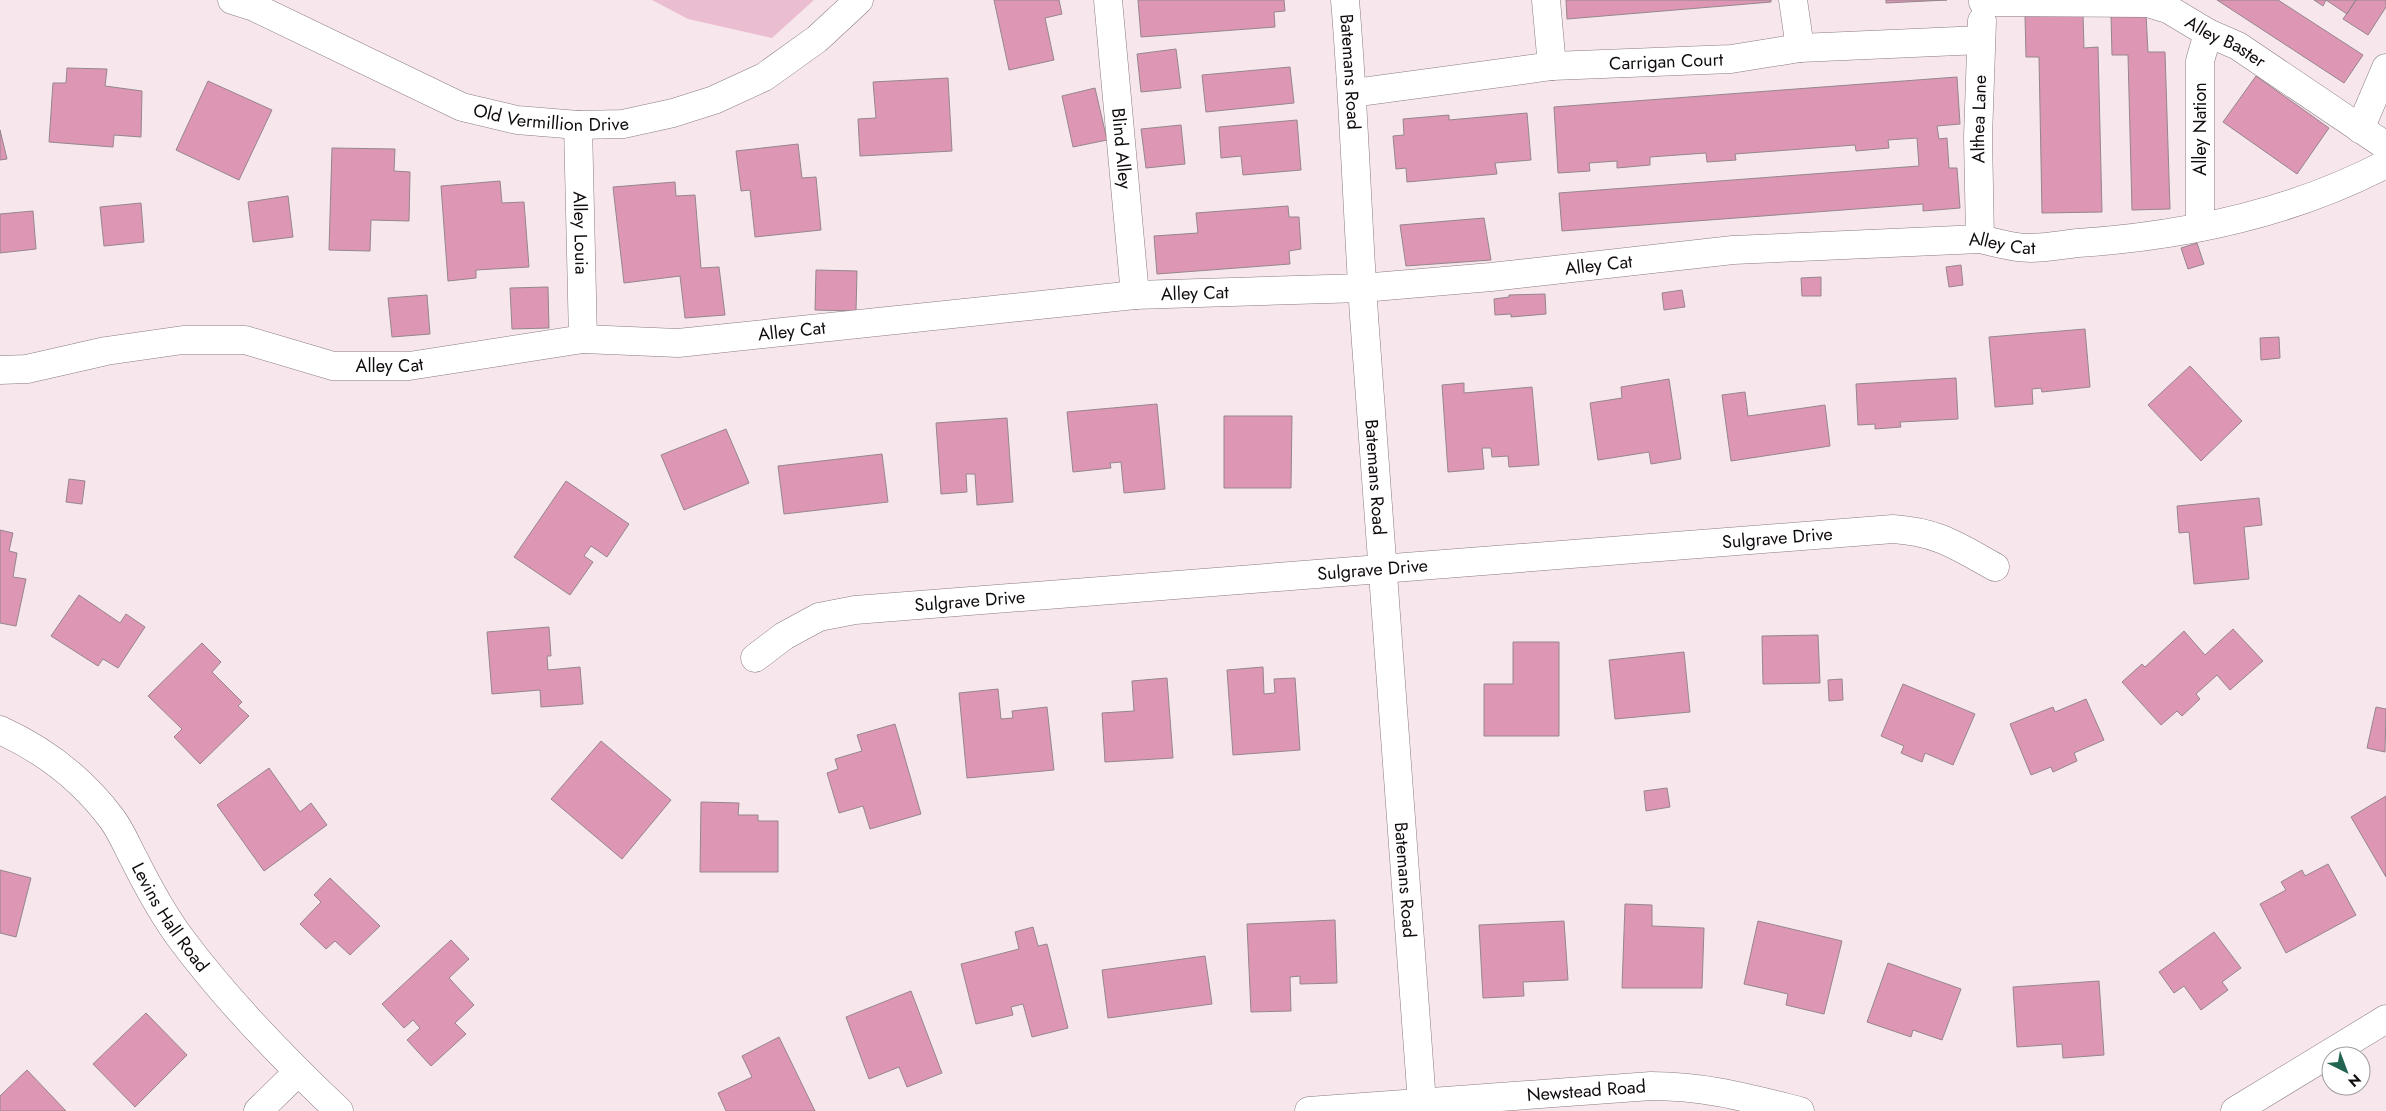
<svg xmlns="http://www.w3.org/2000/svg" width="2386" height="1111" font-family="Jost,sans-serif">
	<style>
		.green { fill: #ebbdd0 }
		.building { fill: #dd97b5; stroke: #95868c }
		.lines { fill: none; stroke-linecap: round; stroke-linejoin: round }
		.minor-casing { stroke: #8a7b81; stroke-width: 29 }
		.minor { stroke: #fff; stroke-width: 28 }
		.labels { text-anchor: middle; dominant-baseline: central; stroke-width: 4; stroke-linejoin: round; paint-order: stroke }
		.street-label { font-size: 18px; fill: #100b0d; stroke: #fff }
	</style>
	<rect width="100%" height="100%" fill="#f7e7ed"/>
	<path class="green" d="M652,0H814L772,38L688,19Z"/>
	<path class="building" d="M994,0H1059L1062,14L1045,18L1054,60L1009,70Z
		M1138,0H1284L1285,11L1274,12L1275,27L1141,37Z
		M1566,0H1771V2L1567,19Z
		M1886,0H1947L1886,3Z
		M2217,0H2278L2363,55L2344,83Z
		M2314,0H2326L2323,6Z
		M2326,0H2356L2347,14Z
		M2356,0H2386V7L2368,35L2343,19Z
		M2146,14L2148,52H2165L2170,209L2132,210L2128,55H2112L2111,15Z
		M2083,15L2084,48L2098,47L2102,212L2042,213L2039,57H2026L2025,16Z
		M1176,49L1181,88L1141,92L1137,54Z
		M1290,67L1294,103L1206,112L1202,75Z
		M67,68L107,69L105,86L142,91L141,137L114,135L113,147L49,142L53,83H66Z
		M2256,76L2329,128L2297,174L2223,122Z
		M1957,77L1960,124L1937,126L1939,139L1947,138L1949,168H1957L1960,208L1923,211V204L1562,231L1559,193L1919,166L1917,138L1888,140L1889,148L1856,151L1855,145L1735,154L1736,160L1707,162L1706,153L1650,157V165L1617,168V161L1589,163L1590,171L1558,173L1554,107Z
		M948,78L952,151L860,156L858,119L876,118L873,82Z
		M208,81L272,110L239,180L176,150Z
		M1095,88L1107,140L1073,147L1062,96Z
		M1527,113L1531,160L1495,163L1497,174L1407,182L1406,168L1396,169L1393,136L1404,135L1403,119L1449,115V120Z
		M1297,120L1301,170L1243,175L1241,156L1221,158L1219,127Z
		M1181,125L1185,164L1146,168L1141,129Z
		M0,130L7,159L0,160Z
		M798,144L802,178L816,177L821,230L755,237L750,190L741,191L736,151Z
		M332,148L395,149L394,171L410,172L409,221L371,220L370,251L329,250Z
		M500,181L502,203L524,202L529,267L476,270V278L448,281L441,186Z
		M675,182L676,196L695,195L701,268L719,267L725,315L685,318L680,276L624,283L613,187Z
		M288,196L293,237L253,242L248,202Z
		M141,203L144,242L104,246L100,207Z
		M1288,206L1289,217H1299L1301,249L1289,251L1290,264L1157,274L1154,236L1198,233L1196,213Z
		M33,211L36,249L0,253V214Z
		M1484,218L1491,260L1406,266L1400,225Z
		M2197,243L2204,264L2188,269L2181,248Z
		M1961,265L1963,285L1949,287L1946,267Z
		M816,270L857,271L856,311L815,310Z
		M1821,277V296H1802L1801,278Z
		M548,287L549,328L512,329L510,288Z
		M1682,290L1685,307L1664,310L1662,293Z
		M1545,294L1546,314L1511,317V314L1495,315L1494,299L1509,297V295Z
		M427,295L430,334L392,337L388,298Z
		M2085,329L2090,387L2042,392L2041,388L2032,389L2033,404L1995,407L1989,337Z
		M2279,337L2280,358L2261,360L2260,338Z
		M2190,366L2242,421L2201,461L2148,405Z
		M1956,378L1958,419L1900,422L1901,427L1875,429V424L1858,425L1856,384Z
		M1669,379L1681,459L1651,464L1649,452L1598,460L1590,403L1622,398L1621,387Z
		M1464,383V393L1532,387L1539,465L1509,467L1508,456L1492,457L1491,448H1482L1484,469L1448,472L1442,385Z
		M1745,392L1748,416L1825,405L1830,446L1731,461L1722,395Z
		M1157,404L1165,489L1124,493L1121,462L1110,463L1111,468L1073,472L1067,412Z
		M1224,416H1292L1291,488H1224Z
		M1007,418L1013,502L977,505L975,474H966L967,492L941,494L936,423Z
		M726,429L749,483L684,510L661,455Z
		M882,454L888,502L784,514L778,466Z
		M69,479L85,481L82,504L66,502Z
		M566,481L629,524L607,557L591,546L584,556L593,562L570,595L514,557Z
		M2259,498L2262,525L2244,527L2249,579L2194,584L2189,532L2179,533L2177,506Z
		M0,530L13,533L9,551L17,553L13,577L26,579L16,626L0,623Z
		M79,595L120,623L126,614L145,627L118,668L103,659L98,666L51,636Z
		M549,627L551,656H547L548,670L580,667L583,704L541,707L540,690L492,694L487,632Z
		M2233,629L2263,661L2230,690L2217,675L2196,694L2200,699L2182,716L2177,711L2161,725L2122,682L2142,664L2145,667L2184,631L2205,655Z
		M1818,635L1820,683L1763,684L1762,636Z
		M1513,642H1559V736H1484V684H1513Z
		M202,643L221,662L212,672L242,702L238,706L249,716L200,764L174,737L182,729L148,696Z
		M1684,652L1690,712L1615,719L1609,660Z
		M1263,667L1264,694L1275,693L1274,679L1295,678L1300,750L1233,755L1227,670Z
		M1167,678L1173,758L1105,762L1102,713L1134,711L1132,681Z
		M1842,679L1843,700L1829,701L1828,680Z
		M1903,684L1975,714L1953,765L1925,753L1922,762L1901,753L1904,746L1881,736Z
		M998,689L1001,719L1013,718L1012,711L1047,707L1054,770L967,778L959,693Z
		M2086,699L2104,740L2074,753L2077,761L2053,772L2051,767L2031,775L2010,724L2053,707L2055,712Z
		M2376,707L2386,709L2385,752L2367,748Z
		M895,724L921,814L870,829L863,806L839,813L827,773L838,769L835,759L862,751L857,735Z
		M601,741L671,800L622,859L551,799Z
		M269,768L300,812L311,803L327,825L264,871L217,805Z
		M1667,788L1670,807L1646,811L1644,791Z
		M2386,796V877L2351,817Z
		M701,802L739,803L738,815H758V821H778V872H700Z
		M2328,864L2356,915L2286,953L2260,904L2286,890L2281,882L2302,870L2305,876Z
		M0,870L31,878L16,937L0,933Z
		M330,878L380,926L350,955L335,941L326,949L300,924L321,902L314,895Z
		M1625,904L1652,905V926L1704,928L1702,988H1622Z
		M1335,920L1337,983L1300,984V976L1290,977L1291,1011L1251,1012L1247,924Z
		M1564,921L1568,980L1523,982L1524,996L1483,998L1479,925Z
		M1758,921L1842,941L1824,1014L1786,1005L1788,994L1744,984Z
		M1033,927L1038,946L1047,944L1068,1028L1032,1037L1023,1004L1011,1007L1013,1015L976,1024L961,964L1019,949L1015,932Z
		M2214,932L2241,968L2222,982L2228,990L2201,1010L2184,986L2174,993L2159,972Z
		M451,940L469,959L449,978L474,1005L455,1023L466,1034L431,1066L407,1040L420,1028L413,1020L404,1028L382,1004Z
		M1205,956L1212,1004L1108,1018L1102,970Z
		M1888,963L1961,989L1942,1040L1913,1030L1911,1037L1867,1022Z
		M2099,981L2104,1055L2063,1058L2062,1044L2017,1047L2013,987Z
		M911,991L942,1073L907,1087L899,1067L869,1079L846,1017Z
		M146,1013L187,1055L135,1107L93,1064Z
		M779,1037L815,1111H726L718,1093L752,1077L742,1056Z
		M27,1070L66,1111H0V1096Z"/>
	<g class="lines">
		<defs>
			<g id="minor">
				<path id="s1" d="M232,0L254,7L462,107L517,120L578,125L623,124L673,113L714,100L764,77L817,39L859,0"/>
				<path id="s2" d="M1108,0L1135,295"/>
				<path id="s3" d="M1345,0C1354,105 1357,211 1364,316C1382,579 1402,841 1422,1103"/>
				<path d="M1546,0L1552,66"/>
				<path d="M1793,0L1800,48"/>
				<path id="s4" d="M1983,2L2148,3L2168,9L2208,33L2238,46L2386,146"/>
				<path id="s5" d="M1353,93L1552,66L1731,59L1800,48L1981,40"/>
				<path id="s6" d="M578,125L583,339"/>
				<path d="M2360,129L2386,68"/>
				<path d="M2200,227V61L2208,33"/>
				<path id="s7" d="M1980,239L1978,137L1982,21"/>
				<path id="s8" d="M0,370L27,369L106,351L183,340H245L333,366H409L583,339L678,343L1135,295L1362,288L1491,277L1733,250L1980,239C1992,242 2005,245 2017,247C2036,250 2059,245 2078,243C2184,236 2292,213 2386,164"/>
				<path id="s9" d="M755,658L784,636L819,617L855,610L1893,529C1938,532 1957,546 1995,567"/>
				<path id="s10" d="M0,730C44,750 83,780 112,819C121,831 127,846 134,859C148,887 163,915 182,940C228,1002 283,1058 339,1111"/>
				<path d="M258,1111L298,1072"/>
				<path id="s11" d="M1309,1111L1651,1086C1705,1086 1748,1098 1800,1111"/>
				<path d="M2235,1111L2386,1019"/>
			</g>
		</defs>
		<use href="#minor" class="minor-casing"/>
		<use href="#minor" class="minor"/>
	</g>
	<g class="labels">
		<g class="street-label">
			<text stroke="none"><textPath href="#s4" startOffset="252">Alley Baster</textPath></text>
			<text stroke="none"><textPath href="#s5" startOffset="315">Carrigan Court</textPath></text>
			<text stroke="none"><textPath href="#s3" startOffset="72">Batemans Road</textPath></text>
			<text stroke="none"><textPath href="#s1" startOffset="344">Old Vermillion Drive</textPath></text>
			<text stroke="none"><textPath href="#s7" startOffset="120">Althea Lane</textPath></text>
			<text transform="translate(2200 129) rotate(-90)">Alley Nation</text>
			<text stroke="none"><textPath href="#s2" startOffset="149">Blind Alley</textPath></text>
			<text stroke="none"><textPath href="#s6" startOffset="108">Alley Louia</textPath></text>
			<text stroke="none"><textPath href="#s8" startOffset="2016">Alley Cat</textPath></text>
			<text stroke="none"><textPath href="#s8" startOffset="1611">Alley Cat</textPath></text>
			<text stroke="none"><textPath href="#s8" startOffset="1206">Alley Cat</textPath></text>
			<text stroke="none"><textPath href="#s8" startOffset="801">Alley Cat</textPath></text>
			<text stroke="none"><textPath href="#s8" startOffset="396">Alley Cat</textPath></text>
			<text stroke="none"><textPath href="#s3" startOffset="478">Batemans Road</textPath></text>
			<text stroke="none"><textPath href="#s9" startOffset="1038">Sulgrave Drive</textPath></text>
			<text stroke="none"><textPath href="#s9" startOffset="632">Sulgrave Drive</textPath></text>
			<text stroke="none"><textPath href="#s9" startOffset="228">Sulgrave Drive</textPath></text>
			<text stroke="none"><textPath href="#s3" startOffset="882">Batemans Road</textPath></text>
			<text stroke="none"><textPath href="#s10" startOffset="259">Levins Hall Road</textPath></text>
			<text stroke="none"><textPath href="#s11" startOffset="278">Newstead Road</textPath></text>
		</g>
	</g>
	<g transform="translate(2346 1071) rotate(138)"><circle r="24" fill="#ffffff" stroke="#9f9d9e"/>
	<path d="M0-4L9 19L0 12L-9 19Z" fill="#226351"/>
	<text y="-8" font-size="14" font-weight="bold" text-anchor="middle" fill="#100b0d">N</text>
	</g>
</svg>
